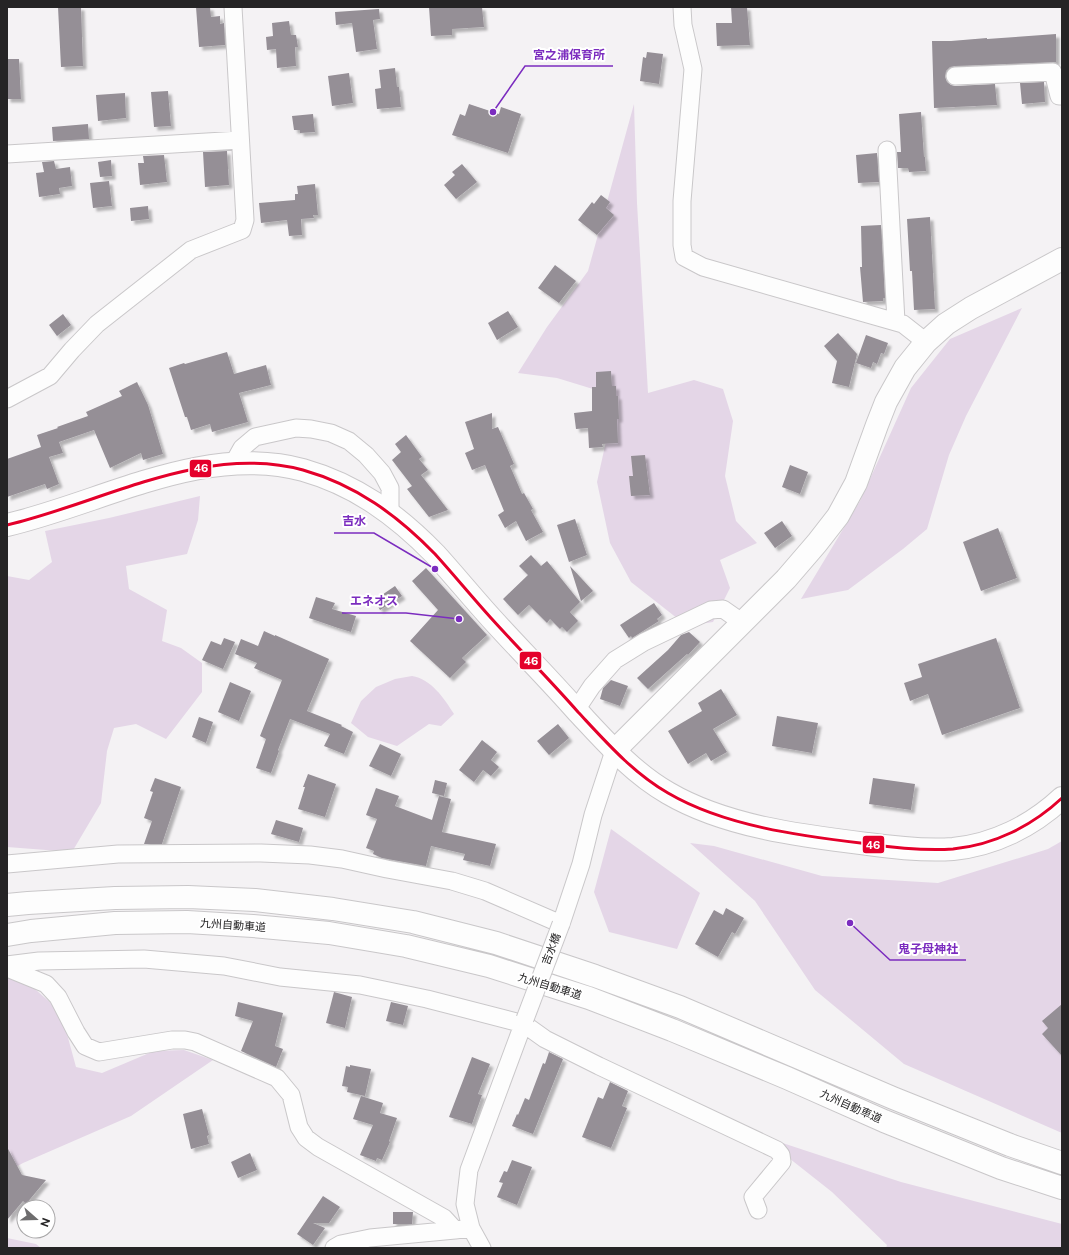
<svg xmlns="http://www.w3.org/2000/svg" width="1069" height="1255" font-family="'Public Sans','Noto Sans JP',sans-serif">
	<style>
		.green { fill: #e4d6e7 }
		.building { fill: #958f96; filter: url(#shadow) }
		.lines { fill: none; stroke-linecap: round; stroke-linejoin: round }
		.minor-casing { stroke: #c9c7c9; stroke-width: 19 }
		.tertiary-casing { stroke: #c9c7c9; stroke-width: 24 }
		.primary-casing { stroke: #c9c7c9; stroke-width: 24 }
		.motorway-casing { stroke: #c9c7c9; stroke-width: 24 }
		.minor { stroke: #fdfdfd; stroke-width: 17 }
		.tertiary { stroke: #fdfdfd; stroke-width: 22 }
		.primary { stroke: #fdfdfd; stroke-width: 22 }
		.motorway { stroke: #fdfdfd; stroke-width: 22 }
		.minor-bridge-casing { stroke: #c9c7c9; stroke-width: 19; stroke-linecap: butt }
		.minor-bridge { stroke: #fdfdfd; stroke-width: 17 }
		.bus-1-casing { stroke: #fff; stroke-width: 6 }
		.bus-1 { stroke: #e4002b; stroke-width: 3 }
		.labels { text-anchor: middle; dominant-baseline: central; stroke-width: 4; stroke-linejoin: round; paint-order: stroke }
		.street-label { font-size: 11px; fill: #252425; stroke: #fff }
		.leader { fill: none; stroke: #7b2cbf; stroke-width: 1.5 }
		.callout-dot { fill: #7b2cbf; stroke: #fff; stroke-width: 1.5 }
		.callout-label { font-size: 12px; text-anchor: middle; font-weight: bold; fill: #7b2cbf; stroke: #fff; stroke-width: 4; stroke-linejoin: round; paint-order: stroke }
		.line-badge { stroke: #fff; stroke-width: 1.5 }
		.badge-label { font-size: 11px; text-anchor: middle; font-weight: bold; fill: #fff }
	</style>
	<defs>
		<filter id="shadow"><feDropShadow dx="3.5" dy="3.5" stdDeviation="1" flood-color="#0004"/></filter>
	</defs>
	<rect width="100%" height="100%" fill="#f4f2f4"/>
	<path class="green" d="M634,104L637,203L648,393L694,380L723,389L733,421L725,476L736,521L757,543L720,560L730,588L713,622L687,626L631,582L610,543L597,482L609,428L606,393L557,378L518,373L547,327L588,271Z
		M1022,308L966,416L949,455L927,529L903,549L848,590L801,599L860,501L911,388L950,339Z
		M200,496L198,520L187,554L126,566L129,589L167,610L162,641L181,648L202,663V692L166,739L136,724L114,728L107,751L101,803L72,852L7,847V576L29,580L52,562L45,531L109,518Z
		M412,676C431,679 444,698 454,714L441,726L429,724L397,746L368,737L351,723L361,701L376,687L395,679Z
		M611,829L700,893L677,949L609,932L594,892Z
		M1062,841V1133L904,1064L815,990L755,901L690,843L714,846L822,876L938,883L1048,849Z
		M19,975L61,1012L76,1067L102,1073L154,1051L184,1050L213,1060L131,1116L23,1163L7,1172V977Z
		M761,1136L901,1182L1062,1224V1248H886L887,1245L832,1192Z
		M7,1238L36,1244L41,1248H7Z"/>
	<path class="building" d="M58,7H81L83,66L61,67Z
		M196,7H210L211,17L220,16V24L224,23L225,45L199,47Z
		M429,7H482L484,27L452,29V35L431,36Z
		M731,7H747L750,45L717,46L716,23H732Z
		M379,9L380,19L373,20L377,49L356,52L352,23L336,25L335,12Z
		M289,21L291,35H296L298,47H295L296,66L277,68L276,49L267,50L266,37L273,36L272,23Z
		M1056,34V62L955,66L950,67L946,71L945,77L947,82L951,85L955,86L995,84L997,105L934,108L932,41H951L987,38V39Z
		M647,52L663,54L659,84L640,81L643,57L646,58Z
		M7,59H19L21,99H7Z
		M395,68L397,87H399L401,107L377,109L375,89L381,88L379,70Z
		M349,73L353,103L332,106L328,76Z
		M1044,82L1045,102L1022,104L1020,83Z
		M168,91L171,126L154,127L151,92Z
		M125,93L126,118L98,121L96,95Z
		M469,104L499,114L501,107L521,114L508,153L452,135L460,114L465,116Z
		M921,112L924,157H925L926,171L909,172L908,168H898L897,152H901L899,114Z
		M313,114L315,132L300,133V130H294L292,116Z
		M88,124L89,139L53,141L52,127Z
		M227,151L229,185L205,187L203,152Z
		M877,153L879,182L858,183L856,155Z
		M164,155L167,182L140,185L138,163H144L143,156Z
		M111,160L112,176L100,177L98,162Z
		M54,161L56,169L70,167L72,186L59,188L60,194L39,197L36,173L44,172L42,162Z
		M462,164L477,182L456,199L444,185L455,175L452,172Z
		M109,181L112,206L93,208L90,183Z
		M315,184L318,215H313L314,218L301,219L302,235L289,236L287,220L261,223L259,203L295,200V194H298L297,186Z
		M601,195L610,202L606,208L614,215L597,235L578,220L592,202L594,204Z
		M148,206L149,219L131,221L130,208Z
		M930,217L935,309L914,310L912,271H910L907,219Z
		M881,225L885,298H883V301L863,302L860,267H862L861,226Z
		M555,265L576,281L559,303L538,288Z
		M508,311L518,327L497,340L488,323Z
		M63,314L71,325L57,336L49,325Z
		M838,333L857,354L849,387L832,383L837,361L824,346Z
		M866,335L888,343L884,354L881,353L877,364L873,362L871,368L856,363Z
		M227,352L234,374L266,365L271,385L239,393L248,422L212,432L210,424L191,430L187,417H185L169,368L184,363L185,364Z
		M611,371L612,386H616V396H618L619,419H617L618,443L602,444L603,447L589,448L588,428L576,429L574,413L592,411V387H596V372Z
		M137,382L148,405L163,454L143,460L141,453L110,468L94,430L59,442L63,453L49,457L59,484L47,489L45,484L7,497V459L41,447L37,435L58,428L57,427L88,416L86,412L122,396L119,391Z
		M492,413V429L498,427L514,464L510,466L522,494L524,493L533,509L531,510L543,532L526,541L516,521L505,528L498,515L504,511L485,465L472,470L465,453L474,449L465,422Z
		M406,435L422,457L419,459L428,470L421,475L448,510L429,517L407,489L412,486L392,460L401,452L395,444Z
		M645,455L650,495L631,496L629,476H633L631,456Z
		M790,465L808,472L800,494L782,487Z
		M575,519L587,555L569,562L557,525Z
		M782,521L792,536L775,548L764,533Z
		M998,528L1017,578L981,591L963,542Z
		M531,555L541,566L547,561L580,602L570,612L578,621L567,632L562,627L560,629L550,619L547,623L529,605L518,615L503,599L528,575L519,566Z
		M570,566L593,591L581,601Z
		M426,568L487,635L462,658L466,662L450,678L410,641L438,610L412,581Z
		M395,586L402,596L380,610L376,603V599Z
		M316,597L335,603L332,609L356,616L351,632L338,628L309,618Z
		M654,603L662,615L657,619L659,621L632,638L631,636L629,638L620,625Z
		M264,631L275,636V635L329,659L307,711L342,725L341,726L353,732L344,754L324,746L330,734L290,719L278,750L279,751L271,773L256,768L266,739L260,736L282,680L254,668L257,663L235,654L241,639L258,646Z
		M689,632L700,642L688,655L687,654L648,689L637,678L668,650L681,635Z
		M224,638L235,642L223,669L202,660L211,641L221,645Z
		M996,638L1020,708L942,735L928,694L910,701L904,683L922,677L918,664Z
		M611,680L628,686L620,706L600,699L603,688Z
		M230,682L251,691L239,721L218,712Z
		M721,689L737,715L713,729L727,752L711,761L706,753L688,764L668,731L702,711L698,703Z
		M777,716L818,723L812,753L772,746Z
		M199,717L213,722L206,743L192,737Z
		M558,724L569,738L549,755L537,741Z
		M482,740L497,752L491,760L499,767L491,776L483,770L474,782L459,770Z
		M380,744L401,754L391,776L369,766Z
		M308,774L336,784L325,817L298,809L305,787H303Z
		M155,778L181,787L162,844H144L152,821L144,818L153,792L150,791Z
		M873,778L915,784L911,810L869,804Z
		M435,780L447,783L444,796L432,793Z
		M376,788L399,796L395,806L432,820L439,796L451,799L442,832L496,844L490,866L463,860L465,854L431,846L426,866L382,858L373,854L374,851L366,848L377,819L366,815Z
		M276,820L303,828L299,842L271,834Z
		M726,908L744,918L735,934L732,932L718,957L695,944L714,910L723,915Z
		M334,992L352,997L345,1028L326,1023Z
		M238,1002L283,1013L275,1046L283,1049L276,1067L241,1051L253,1021L235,1016Z
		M391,1002L408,1006L403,1025L386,1021Z
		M1062,1004V1056L1042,1034L1048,1028L1042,1021Z
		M549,1052L563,1059L533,1134L512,1126L517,1114L518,1115L525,1098L529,1100L543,1063L545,1064Z
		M472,1057L490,1064L478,1094L482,1095L472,1124L449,1117Z
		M350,1065L371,1069L365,1096L347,1092L348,1087L342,1086L346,1066L350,1067Z
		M610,1082L628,1091L622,1106L627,1108L611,1148L582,1137L598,1097L603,1099Z
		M361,1096L383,1103L380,1113L397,1118L389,1141L390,1142L382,1160L377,1158L376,1161L360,1155L373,1125L353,1119Z
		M202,1109L209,1135L207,1136L209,1144L191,1149L183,1114Z
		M7,1147L22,1175L46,1180L26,1204L23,1201L7,1220Z
		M250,1153L257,1170L238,1178L231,1162Z
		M512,1160L532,1167L517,1205L497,1197L503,1183L499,1182L504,1171L507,1172Z
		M323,1196L340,1207L329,1223H313L325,1228L313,1245L297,1234Z
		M393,1212H413L412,1224H393Z"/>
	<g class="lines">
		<defs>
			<path id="minor" d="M682,7L683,25L693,69L682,201V245L684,257L703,267L903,324L926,342
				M955,76L1053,72L1059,96H1062
				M887,150L896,322
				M7,154L240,140
				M7,399L50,376L72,350L97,324L191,250L242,230L245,220L233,7
				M233,464L242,448L255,437L296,428L311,429L331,433L349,441L366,455L382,473L390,488V513
				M576,710L592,686L615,660L644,642L711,610L723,609L743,623
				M7,864L118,854L261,853L310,855L342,859L387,869L452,881L485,891L561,924L581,864L593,815L614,751
				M7,965L39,961L144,959L224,966L280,977L360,985L427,999L524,1024L545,1039L599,1066L777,1150L781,1155L782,1162L753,1197L758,1210
				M7,968L46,984L58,997L76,1032L85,1046L99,1052L172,1040H185L195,1042L277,1078L291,1095L299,1127L306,1138L318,1147L444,1218L455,1230L471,1228
				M334,1248L341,1244L370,1238L455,1230
				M482,1248L471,1228L465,1204L469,1170L525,1019"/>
			<path id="tertiary" d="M614,751L786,579L817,543L838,516L856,483L877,425L886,402L905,368L926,342L946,324L971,308L1062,259"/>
			<path id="primary" d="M7,525C102,503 203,443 303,470C356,485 397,515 435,554C454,575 472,597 491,618C520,650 550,680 578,712C606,742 633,773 668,793C726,827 803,836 868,844C896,848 925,851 953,849C994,845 1032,826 1062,798"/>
			<path id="motorway" d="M7,905L28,903L115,898L188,897L255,900L333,909L413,922L496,943L595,976L680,1007L893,1098L1010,1145L1062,1163
				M7,935L31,931L115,923L187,922L253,926L329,933L406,946L489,966L589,998L672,1030L787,1078L884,1121L1001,1168L1062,1188"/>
		</defs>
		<use href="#minor" class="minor-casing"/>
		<use href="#tertiary" class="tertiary-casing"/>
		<use href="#primary" class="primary-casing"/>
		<use href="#motorway" class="motorway-casing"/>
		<use href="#minor" class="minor"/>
		<use href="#tertiary" class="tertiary"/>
		<use href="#primary" class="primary"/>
		<use href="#motorway" class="motorway"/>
		<defs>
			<path id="minor-bridge" d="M525,1019L561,924"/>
		</defs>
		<use href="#minor-bridge" class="minor-bridge-casing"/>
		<use href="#minor-bridge" class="minor-bridge"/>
		<defs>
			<path id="bus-1" d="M7,525C102,503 203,443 303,470C356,485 397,515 435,554C454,575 472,597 491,618C520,650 550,680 578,712C606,742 633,773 668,793C726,827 803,836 868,844C896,848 925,851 953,849C994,845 1032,826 1062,798"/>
		</defs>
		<use href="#bus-1" class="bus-1-casing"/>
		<use href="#bus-1" class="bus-1"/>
	</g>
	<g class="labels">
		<g class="street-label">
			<text transform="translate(233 925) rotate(4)">九州自動車道</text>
			<text transform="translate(551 949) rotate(-69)">吉水橋</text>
			<text transform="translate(550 986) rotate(17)">九州自動車道</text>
			<text transform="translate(851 1106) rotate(24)">九州自動車道</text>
		</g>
	</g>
	<path class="leader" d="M493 112L525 66H613M435 569L374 533H334M459 619L406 613H342M850 923L890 960H966"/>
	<g class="callout-dot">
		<circle cx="493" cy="112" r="4"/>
		<circle cx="435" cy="569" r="4"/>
		<circle cx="459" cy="619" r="4"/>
		<circle cx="850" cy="923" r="4"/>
	</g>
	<g class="callout-label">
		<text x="569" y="59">宮之浦保育所</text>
		<text x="354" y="525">吉水</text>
		<text x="374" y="605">エネオス</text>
		<text x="928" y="953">鬼子母神社</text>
	</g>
	<g class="line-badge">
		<rect x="189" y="459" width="23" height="19" rx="4" fill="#e4002b"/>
		<rect x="519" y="651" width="23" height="19" rx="4" fill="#e4002b"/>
		<rect x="862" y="835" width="23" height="19" rx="4" fill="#e4002b"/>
	</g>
	<g class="badge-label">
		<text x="201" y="472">46</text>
		<text x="531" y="665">46</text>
		<text x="873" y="849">46</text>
	</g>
	<rect width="1069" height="1255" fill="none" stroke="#252425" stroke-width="16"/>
	<g transform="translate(36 1219) rotate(110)"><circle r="19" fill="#ffffff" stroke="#a8a7a8"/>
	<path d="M0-3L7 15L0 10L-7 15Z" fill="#6d6c6d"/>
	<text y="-6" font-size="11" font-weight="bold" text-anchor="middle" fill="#252425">N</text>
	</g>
</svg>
